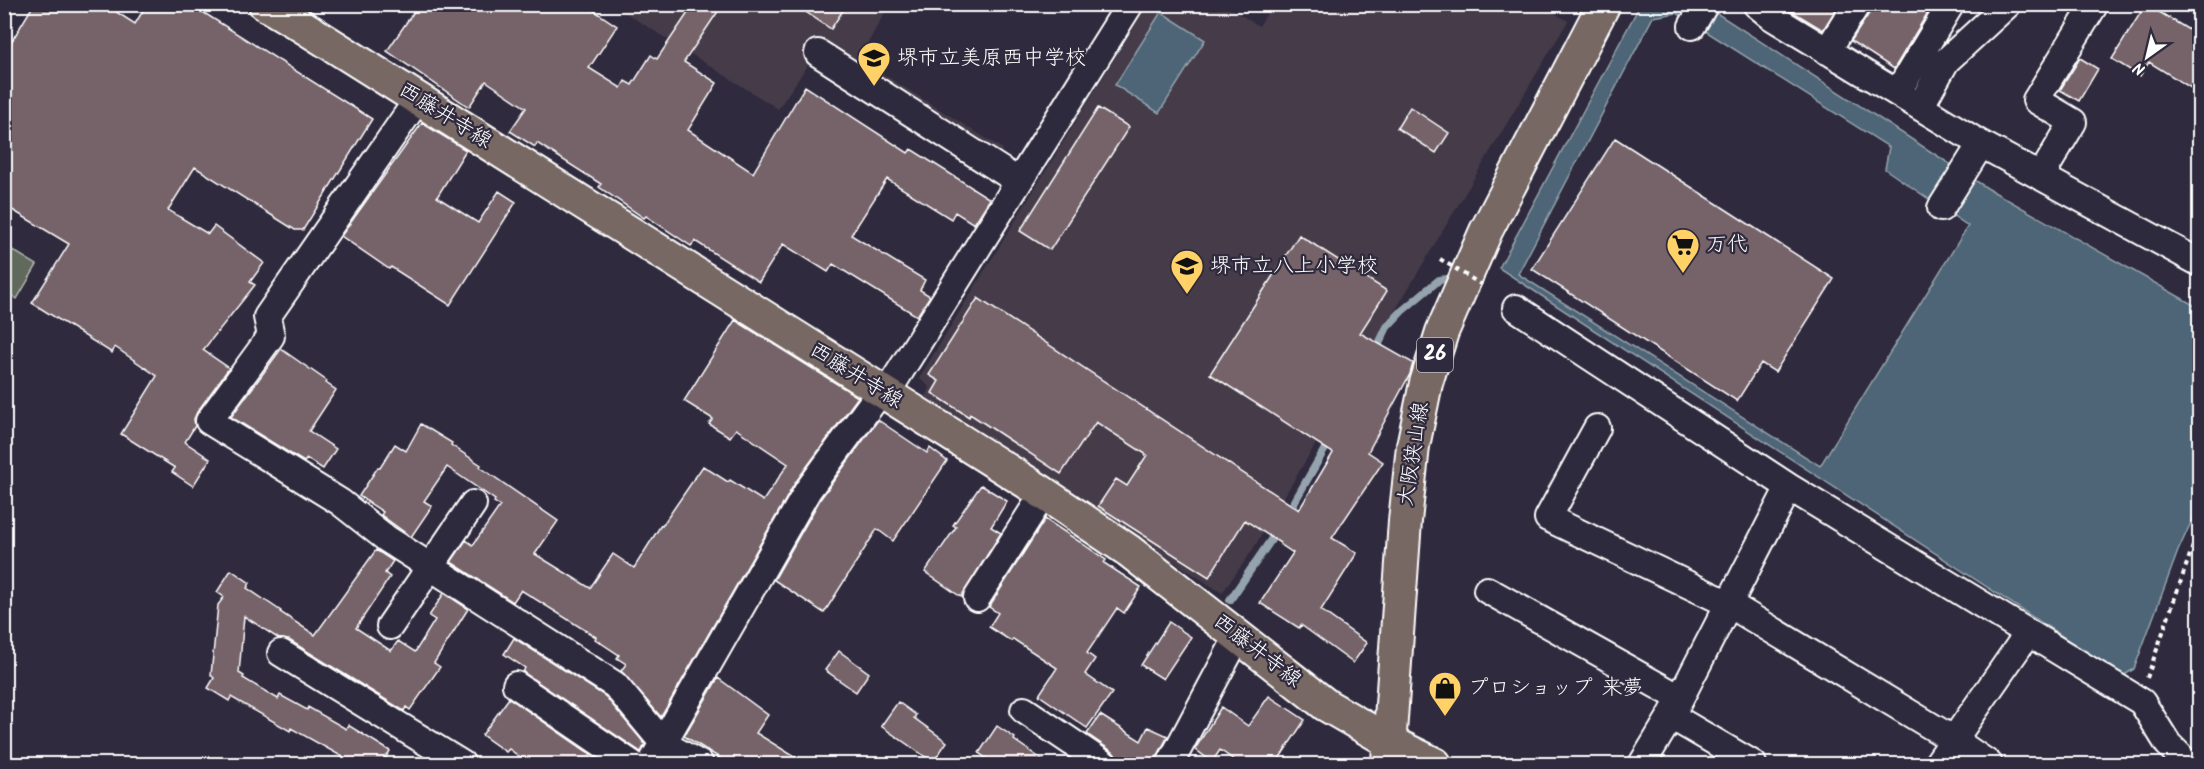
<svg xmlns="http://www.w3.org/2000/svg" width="2204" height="769" font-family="Kalam,'Klee One',sans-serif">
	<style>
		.built { fill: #443b4a }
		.green { fill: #60695c; stroke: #b0b4ae; stroke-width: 1.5 }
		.water { fill: #4d6577; stroke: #94a3ad; stroke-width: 1.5; fill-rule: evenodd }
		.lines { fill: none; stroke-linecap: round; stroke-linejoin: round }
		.stream { stroke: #94a3ad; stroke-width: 8 }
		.building { fill: #756369; stroke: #fff; stroke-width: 1.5 }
		.minor-casing { stroke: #fff; stroke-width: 30 }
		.major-casing { stroke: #fff; stroke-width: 36 }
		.path { stroke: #fff; stroke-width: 4; stroke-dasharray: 4.5 4.5; stroke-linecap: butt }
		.minor { stroke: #2f2a3d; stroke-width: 26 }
		.major { stroke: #776864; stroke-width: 32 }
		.path-bridge { stroke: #fff; stroke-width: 4; stroke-dasharray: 4.5 4.5; stroke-linecap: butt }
		.labels { text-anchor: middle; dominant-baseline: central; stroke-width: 4.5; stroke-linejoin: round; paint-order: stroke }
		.shield { fill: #2f2a3d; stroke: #c1bfc5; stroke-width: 1.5 }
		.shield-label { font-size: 20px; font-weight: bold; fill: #fff }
		.poi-label { font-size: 21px; fill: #fff; stroke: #2f2a3d; text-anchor: start }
		.street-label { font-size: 21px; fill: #fff; stroke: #2f2a3d }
	</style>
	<rect width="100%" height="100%" fill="#2f2a3d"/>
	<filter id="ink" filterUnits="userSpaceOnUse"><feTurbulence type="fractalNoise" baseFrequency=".0167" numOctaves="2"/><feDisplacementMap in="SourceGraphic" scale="12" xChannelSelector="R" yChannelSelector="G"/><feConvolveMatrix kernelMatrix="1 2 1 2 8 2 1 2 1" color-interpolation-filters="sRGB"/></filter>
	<g filter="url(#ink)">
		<path class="built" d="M1273,4L1541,5L1568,21L1250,554L1222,593L924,400L930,388L919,378L1147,5H1225L1259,26Z
			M613,5H889L859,59L1003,149L988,176L808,65L778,109Z"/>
		<path class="green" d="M4,245L37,265L17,299L5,291Z"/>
		<path class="water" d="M1640,5H1704L1987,188L2199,308V505L2178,551L2134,669L2123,676L1499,268ZM1677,13L1889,147L1885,169L1968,226L1820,466L1518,274L1653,17Z
			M1161,12L1205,40L1159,113L1115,85Z"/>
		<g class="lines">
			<path class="stream" d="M1375,352L1387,327L1402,311L1439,280L1448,279
				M1288,513L1330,440
				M1230,600L1277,531"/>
		</g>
		<path class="building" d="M34,4H104L135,24L147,4H190L372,119L303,230H295L195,167L168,210L208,234L214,226L264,263L250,282L255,285L203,350L229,368L197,412L194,419L195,426L185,442L210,459L193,486L172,472L175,468L121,434L157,376L115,347L112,353L32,303L69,244L4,205V54Z
			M419,4H584L617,26L589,68L621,88L625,81L632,85L651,55L657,59L694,4H723L684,62L717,83L688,130L753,173L805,86L908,153L911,149L990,199L974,224L955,212L951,219L887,179L851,235L925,280L920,290L930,296L917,316L833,264L828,272L783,244L759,282L695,241L691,246L646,216L644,218L599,187L601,184L537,143L535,147L510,131L526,108L486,81L469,107L387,51Z
			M794,4H847L831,29Z
			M1780,4H1839L1823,30Z
			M1872,4H1933L1894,69L1851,41L1870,12Z
			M2146,4L2199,36V93L2149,62L2140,76L2112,59Z
			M2080,58L2098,69L2079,101L2060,90Z
			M1410,107L1449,133L1436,153L1397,128Z
			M1098,108L1129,127L1050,250L1020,231Z
			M422,123L466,150L437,197L478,223L499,191L516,202L450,305L391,267L389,269L341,236Z
			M1615,138L1834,279L1775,372L1761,363L1737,401L1532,269Z
			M1299,235L1387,291L1360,333L1413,363L1410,374L1368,452L1383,462L1332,538L1357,553L1321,610L1367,643L1353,663L1301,625L1299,628L1260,603L1293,553L1280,544V543L1245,520L1209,577L1098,506L1116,479L1127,486L1147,455L1096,422L1061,474L970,414L969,417L932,393L939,381L929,375L978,298L1299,510L1333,453L1210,374Z
			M735,320L858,397L795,483L661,717L621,671L626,664L617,658L619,655L595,639L596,637L521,590L513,602L451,562L466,540L473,545L500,506L494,502L495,500L447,467L424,501L432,506L411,537L381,515L383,512L359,496L378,467L380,468L395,444L406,451L421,424L452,443L451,445L481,465L480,467L558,521L535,554L590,588L613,554L634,568L661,525L662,526L703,466L728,482L730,480L763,501L788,464L736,429L730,437L709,424L713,419L684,401Z
			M281,349L327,381L326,383L336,390L309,431L336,449L323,469L307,459L304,462L231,417Z
			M878,420L927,453L930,448L947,461L893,541L877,529L824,613L774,580L821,498Z
			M981,485L1007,501L991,527L1001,533L961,597L925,572L956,527L953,525Z
			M1045,519L1080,542L1106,560L1104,563L1141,587L1124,613L1117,608L1087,653L1095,659L1085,674L1112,693L1087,728L1039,695L1057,668L1013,639L1011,641L989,627L998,613L989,607Z
			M376,550L393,561L385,573L390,577L356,628L391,651L398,641L415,652L435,620L429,616L444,593L468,609L434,663L440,667L410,710L406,707L404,711L289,640L279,639L244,616L239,673L244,676L243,678L278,699L280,695L307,710L308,707L346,729L348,725L390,751L381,765H357L291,728L290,731L231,697L229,701L208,688L214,678L211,675L218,605L224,597L217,592L231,570L250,583L247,588L281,611L280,612L315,635Z
			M1169,622L1191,637L1163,679L1141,665Z
			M514,638L605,696L645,744L641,752L523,672L525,668L504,654Z
			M839,651L869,673L856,692L825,670Z
			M718,678L768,715L756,733L808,765H731L684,736Z
			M1269,696L1305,720L1275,765H1241L1220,750L1212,762L1195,749L1221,707L1248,726Z
			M509,698L606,765H531L509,749L506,752L482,735Z
			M898,702L916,715L914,718L947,742L933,762L881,726Z
			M1100,715L1141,741L1148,727L1168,736L1157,757L1155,765H1143L1127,756L1121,765H1119L1118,758L1113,752L1087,734Z
			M997,726L1015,738L1014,740L1050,765H995L979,753Z"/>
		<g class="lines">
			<defs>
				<path id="minor" d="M1756,4L1772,17L1981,144L2200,263
					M1692,26L1705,4
					M1827,51L1857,4
					M818,53L1018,181
					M1897,93L1951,4
					M418,99L267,317L271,336L209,421L340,502L387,539L615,685L664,744L700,764
					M1920,107L1946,61L2008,4
					M2041,176L2073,122L2036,100L2095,4
					M1941,208L1981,144
					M1516,308L1789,487L2142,702L2168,744L2188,764
					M886,394L1130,4
					M1597,428L1548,518L1729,604L1954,740L1989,764
					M1487,590L1680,698
					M977,598L1044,493
					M390,626L473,504
					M281,653L462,764
					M516,685L632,764
					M1024,710L1104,764
					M1671,716L1753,764
					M651,764L808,490L881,391
					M1170,764L1238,636
					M1642,764L1671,716L1789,487
					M1937,764L2028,633"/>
				<path id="major" d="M265,4L302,26L1039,490L1129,551L1326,705L1390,742L1435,764
					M1388,761L1405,521L1413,446L1426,383L1442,332L1486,231L1604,4"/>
			</defs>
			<use href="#minor" class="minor-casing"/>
			<use href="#major" class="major-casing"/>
			<path class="path" d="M2147,678L2200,526"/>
			<use href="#minor" class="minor"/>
			<use href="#major" class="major"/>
			<path class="path-bridge" d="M1440,259L1485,287"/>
		</g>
	</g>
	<defs>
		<symbol id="school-pin" viewBox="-11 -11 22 30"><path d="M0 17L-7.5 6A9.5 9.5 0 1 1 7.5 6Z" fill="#ffd166" stroke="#2f2a3d"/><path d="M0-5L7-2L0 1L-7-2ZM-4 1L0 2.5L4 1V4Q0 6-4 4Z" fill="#111"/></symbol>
		<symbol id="supermarket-pin" viewBox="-11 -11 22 30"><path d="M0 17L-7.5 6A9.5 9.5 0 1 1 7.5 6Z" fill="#ffd166" stroke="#2f2a3d"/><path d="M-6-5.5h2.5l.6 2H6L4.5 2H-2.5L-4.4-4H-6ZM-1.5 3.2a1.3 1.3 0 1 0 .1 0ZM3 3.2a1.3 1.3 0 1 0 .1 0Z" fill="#111"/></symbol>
		<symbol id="shop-pin" viewBox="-11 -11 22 30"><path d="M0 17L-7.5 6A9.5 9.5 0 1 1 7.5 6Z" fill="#ffd166" stroke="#2f2a3d"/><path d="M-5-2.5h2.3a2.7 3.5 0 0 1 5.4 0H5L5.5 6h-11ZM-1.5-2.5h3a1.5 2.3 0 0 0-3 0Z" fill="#111"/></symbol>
	</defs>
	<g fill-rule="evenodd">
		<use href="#school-pin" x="855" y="39" width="38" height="52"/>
		<use href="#supermarket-pin" x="1664" y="226" width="38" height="52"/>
		<use href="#school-pin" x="1168" y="247" width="38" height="52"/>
		<use href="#shop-pin" x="1426" y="669" width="38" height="52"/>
	</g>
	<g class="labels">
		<rect class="shield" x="1417" y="338" width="36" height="34" rx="4.5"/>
		<g class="shield-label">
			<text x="1435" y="355">26</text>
		</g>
		<g class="poi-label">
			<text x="897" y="58">堺市立美原西中学校</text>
			<text x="1706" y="245">万代</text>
			<text x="1210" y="266">堺市立八上小学校</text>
			<text x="1468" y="688">プロショップ 来夢</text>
		</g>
		<g class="street-label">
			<text transform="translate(445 116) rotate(32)">西藤井寺線</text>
			<text transform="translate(856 376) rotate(32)">西藤井寺線</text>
			<text transform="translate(1414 454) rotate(-81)">大阪狭山線</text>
			<text transform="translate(1257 651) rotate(38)">西藤井寺線</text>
		</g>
	</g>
	<rect width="2204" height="769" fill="none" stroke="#2f2a3d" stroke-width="24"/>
	<rect x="12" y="12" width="2180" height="745" fill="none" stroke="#fff" stroke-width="2" filter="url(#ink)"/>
	<g transform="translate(2147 57) rotate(214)" stroke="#2f2a3d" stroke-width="4.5" paint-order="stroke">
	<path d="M0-4.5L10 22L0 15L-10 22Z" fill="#ffffff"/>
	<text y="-9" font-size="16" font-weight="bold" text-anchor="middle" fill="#ffffff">N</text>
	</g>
</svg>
